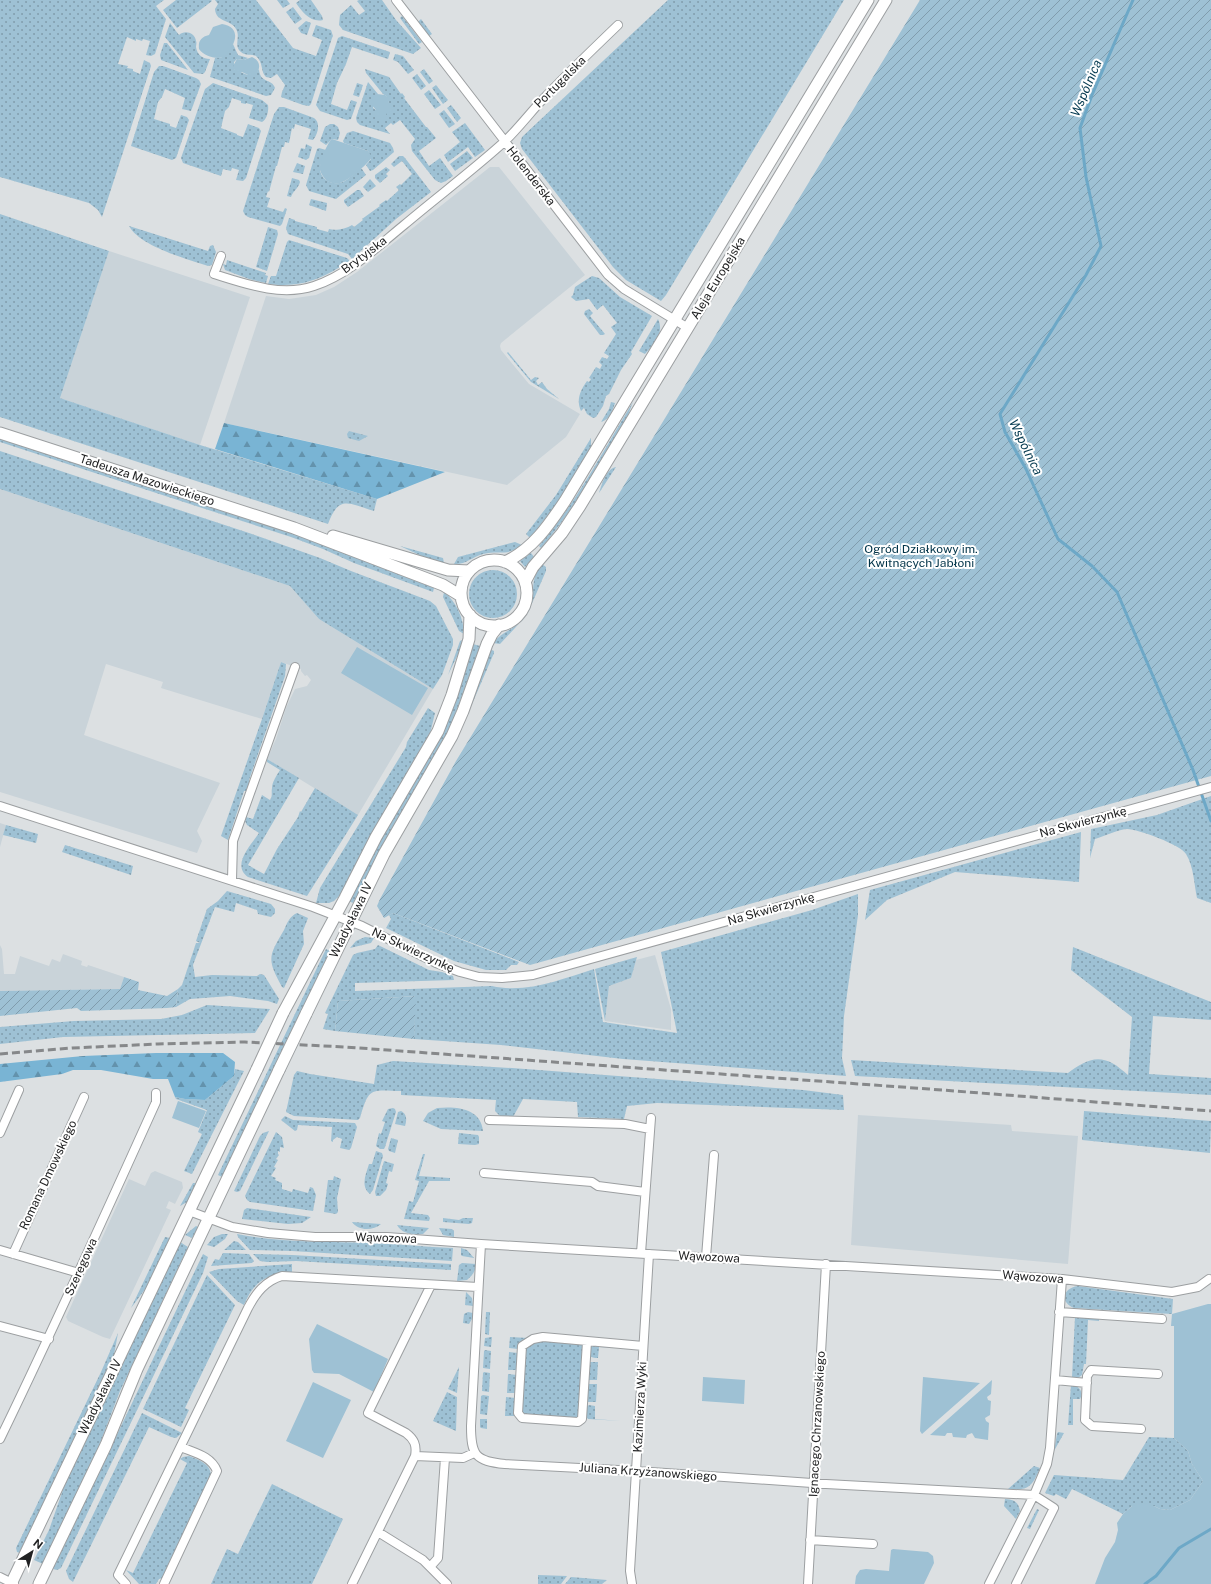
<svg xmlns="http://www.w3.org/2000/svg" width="1211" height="1584" font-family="'Public Sans',sans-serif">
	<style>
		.built { fill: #c9d3d9 }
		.grass { fill: url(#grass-dots) }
		.forest { fill: url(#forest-firs) }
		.park { fill: #9ec1d4 }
		.garden { fill: url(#garden-furrows) }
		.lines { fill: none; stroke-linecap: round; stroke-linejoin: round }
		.stream { stroke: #6da8c7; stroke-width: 3 }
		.street-casing { stroke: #9c9fa1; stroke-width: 10 }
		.secondary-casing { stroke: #9c9fa1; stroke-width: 13 }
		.street { stroke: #fff; stroke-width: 8 }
		.secondary { stroke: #fff; stroke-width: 11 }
		.rail { stroke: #86888a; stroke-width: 3; stroke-dasharray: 8 4; stroke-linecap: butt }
		.secondary-bridge-casing { stroke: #9c9fa1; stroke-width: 13; stroke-linecap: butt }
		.secondary-bridge { stroke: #fff; stroke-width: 11 }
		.labels { text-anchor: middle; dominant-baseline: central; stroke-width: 4; stroke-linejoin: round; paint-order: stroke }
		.street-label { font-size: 12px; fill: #212223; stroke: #fff }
		.park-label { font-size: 12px; fill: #003348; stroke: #fff }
		.water-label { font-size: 13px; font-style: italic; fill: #053a50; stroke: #fff }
	</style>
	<defs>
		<pattern id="grass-dots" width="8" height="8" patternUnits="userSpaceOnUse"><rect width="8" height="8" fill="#9ec1d4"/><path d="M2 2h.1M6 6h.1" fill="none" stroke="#809cac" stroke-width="1.8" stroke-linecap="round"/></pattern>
		<pattern id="forest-firs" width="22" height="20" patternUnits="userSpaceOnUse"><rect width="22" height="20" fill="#79b4d4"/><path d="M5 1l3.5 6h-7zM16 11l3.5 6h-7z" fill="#6392ac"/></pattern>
		<pattern id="garden-furrows" width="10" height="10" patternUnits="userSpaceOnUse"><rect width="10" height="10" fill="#9ec1d4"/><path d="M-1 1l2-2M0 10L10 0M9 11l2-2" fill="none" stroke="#809cac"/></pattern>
	</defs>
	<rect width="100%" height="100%" fill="#dce0e2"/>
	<path class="built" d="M490,167H499L585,275L501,343L500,346L501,350L529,384L580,414L566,437L507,485L224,423L266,296L289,299L316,295L334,287L357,272Z
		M109,251L250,297L200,445L60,398Z
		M0,489L290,586L319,619L433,689L358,815L267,759L276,739L286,708L295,689L307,686L311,680L307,675L305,676L301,671V669L281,662L262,719L161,688L163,682L106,664L84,735L220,783L197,831L202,841L197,853L0,792Z
		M0,823L6,825L0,847Z
		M0,945L2,949L4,974H15L20,956L49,966L52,959L60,962L63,954L82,961L81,965L87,967L88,965L124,977L120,989L0,991Z
		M655,955L671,1009V1030L605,1021L609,986L631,978L636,960Z
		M858,1115L1011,1125L1012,1131L1078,1136L1068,1264L851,1245Z
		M155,1171L182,1182L183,1188L175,1204L169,1201L166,1208L171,1210L110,1339L103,1337L68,1321L66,1317L129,1179L145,1186L151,1173Z"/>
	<path class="grass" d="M0,0H164L156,6L166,19L155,54L151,56L146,55L150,41L143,39L142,41L136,39V41L127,37L118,64L128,66L127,68L133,69V71L140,74L144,60L150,63L151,66L102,217L98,210L89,203L0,177Z
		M176,0H211L212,1L177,28L163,10Z
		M215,0H256L293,48L316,56L322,40L312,36L316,25L331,30L333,36L332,38L311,104L309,106L303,105L281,97L282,92L285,85L277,74L271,78L266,77C260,71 264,63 256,56C252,54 245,56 241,52C233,46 241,37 236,29C231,19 216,23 215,9L218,4Z
		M277,0H287L290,4L283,8Z
		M300,0H311L322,16L323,20C311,23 302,12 296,3Z
		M359,0H382L396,20L421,48L413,54L343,30L339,25L340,15L351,5L359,15L365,11L357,1Z
		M668,0H844L666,295L661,301L626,280L613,267L522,149L520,143L522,137Z
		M293,7L302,19L295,24L286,12Z
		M402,16L422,42L419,44L400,18Z
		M421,19L432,34L429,36L418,22Z
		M306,21L311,23L307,35L301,33L298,28Z
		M170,23L179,35C184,30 195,32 196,41C197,43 196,45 196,47C197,55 203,59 210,59L205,72L203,74L194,73L165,37Z
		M342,36L390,52L388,59L352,47L346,64L337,83L331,104L347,110L351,100L357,102L351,119L347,120L320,111L316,105L338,38Z
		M164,43H167L188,70L161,60L160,55Z
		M233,44L238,55L248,58L244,60L237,59L234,62V69C243,72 252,81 259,69C260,84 272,78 275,88L271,95L266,96L210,77L215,58H221Z
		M395,54L403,56L414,70L408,74L398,62L393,60Z
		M159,66H163L196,78L199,80L201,84L191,111L182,109L185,98L165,89L162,97L158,102L154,119L170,124V126L176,128L181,115L187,117L189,120L176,158L172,160L131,146L154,72Z
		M365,69L389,77L401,94L402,93L405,97L404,98L426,127H427L436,138L419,151L429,166L440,158L453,176L446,181L441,183L435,180L412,151L411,145L415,139L400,120L393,125L391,123L385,128L390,134L360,125L357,122L356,118L368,82L378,94H377L373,108L376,110V114L389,103L386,96L383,94L366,73Z
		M424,69L433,81L429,84L420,72Z
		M417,74L426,86L421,90L412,78Z
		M213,83L262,100L268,105C269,110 267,120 262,122L249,118L253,105L246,103V104L241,103V101L232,98L229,107L225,111L221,128L237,134V135L243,137L248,124L259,128L261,131L246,178L243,181L236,180L239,170L232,168L231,171L223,169L221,176L183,163L181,158L205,89Z
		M357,83L363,85L359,97L353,95Z
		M436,85L448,100L443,104L432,88Z
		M429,90L441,105L435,109L424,94Z
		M451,105L461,118L457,122L447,108Z
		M279,107H284L314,118C321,123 318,134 313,140L308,139L311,129L295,124L294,129L292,128L289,143L285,142L284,147H282L277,166H276L269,192L268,191L266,197L270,198L267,207L283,212L285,208L287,209L282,224L280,226L248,217L245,215L243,211L274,114Z
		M444,110L455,124L449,128L439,114Z
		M465,123L485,150L475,157L468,147L448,162L444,155L460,142L452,132Z
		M330,124H334L338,127L340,133L338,140L332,139L326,145L320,141L325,127Z
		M353,131L390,143L393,148L394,152L373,170L370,171L366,165L371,159L368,151L344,143L343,141L347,133Z
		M306,144L312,147L309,158L306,160L298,157L301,148L305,149Z
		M319,148L326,150C324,156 321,162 320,168C320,180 333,186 343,182C349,179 355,173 360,168L362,169L366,175L336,199L309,191L306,185L317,149Z
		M467,151L473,158L455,171L450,164Z
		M399,156H403L405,158L431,192L396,219L352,259L348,254L288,234L286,228L289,218L295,220V221L317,227V229L328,232L329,229C335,231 346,229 352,225L354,227L363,220L362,219L380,206L379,205L386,200L387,201L399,190L396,187L400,184L401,185L412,174L402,161L394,167L391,164Z
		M297,163L305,166L303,174L293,172Z
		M386,167L390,170L386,174L388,176L380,183L375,178V175Z
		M292,178L299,180L300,182C298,189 293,191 291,197L287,196Z
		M370,179L376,186L368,192L363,187Z
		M357,190H360L364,196L348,207L344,202V200Z
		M311,199L327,203L326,211L309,205Z
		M0,214L109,251L60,398L200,445L377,499L374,511C349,504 339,494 328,524L0,417Z
		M129,226L208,251L210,246L213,245L216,252L212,265L208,266C186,259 140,246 129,226Z
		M268,227L277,230L278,234L267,271L256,267Z
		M289,240L347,258L350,261C321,279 303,288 268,284L271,276H276L287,242Z
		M227,260L266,273L265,275L268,276L266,283L249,279L225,270L223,264L226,265Z
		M592,276L599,278L620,297L652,316L631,352L632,354L621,370L609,394L606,396L603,406L596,417L593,418L587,414L584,408L581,411C576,400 580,391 587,381L589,382L591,379L589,378L596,367L600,369L602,365L599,362L602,357L607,359L609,356L604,353L616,334L611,327L617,323L603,305L597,310L589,299L576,301L571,297L573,295L575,287Z
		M589,309L593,313L590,316L605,334L603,335H600L584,314L585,311Z
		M658,319C665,334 653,344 645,354L639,351Z
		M508,352L531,380L535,377L539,378L536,381L538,385L542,382L547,389L559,399L531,382L507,353Z
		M611,402L615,403C612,412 610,419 601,422L609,409Z
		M633,402L628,415C601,461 576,507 541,548L539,546C576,503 603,451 633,402Z
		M349,431L368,436L359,441L348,438L347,434Z
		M0,437L292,533L434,588L433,592L354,563L323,549L291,537L0,442Z
		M591,438V448L561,498L530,538L526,534L556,495Z
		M0,451L252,534L320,558L351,571L430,601L436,606L453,639V645L442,675L433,689L319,619L290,586L0,489Z
		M616,467L599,493C602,484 606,469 616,467Z
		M515,542L522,545C506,557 500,550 483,554C472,557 465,565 454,564L458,557Z
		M400,546L443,558L444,563L426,558Z
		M531,553L534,557L525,567L520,561Z
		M542,564L546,567V571L527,615L500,644L493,643C503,630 520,628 528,613C538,596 527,582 542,564Z
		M469 594a24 24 0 1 1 48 0a24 24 0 1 1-48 0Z
		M444,592C456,601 464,619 464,634L459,631L443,597Z
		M462,640L460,650L448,675L460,641Z
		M473,644L480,646L449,731L384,843L353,903L349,901L374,850L444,729C457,701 466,673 473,644Z
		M490,649L494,651V653L466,718Z
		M281,662L286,664L285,676L249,780L250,782L247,791H244L228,840L221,836L262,719Z
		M428,708L435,713L430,734L366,844L341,894L334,901L329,903H316L320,888L406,747L407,742Z
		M267,759L299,778L248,865L264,874L277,849L298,817L300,811L301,812L315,788L358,815L307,896L248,877C231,865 251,845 259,833L247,825L245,821L246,817L253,819L262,795L270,800C273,795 271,793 272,788C272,782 277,775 280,770L267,762Z
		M1211,796V903L1197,898C1194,884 1194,867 1186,854C1181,845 1138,829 1127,829C1117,830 1105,836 1095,839L1090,858L1091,829L1157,815Z
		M6,825L38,834L36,843L3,835Z
		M1081,832L1079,882L955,872L887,900L865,920L870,890Z
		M65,845L133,866L131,875L62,852Z
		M227,891L271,904L275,909V913L271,917L258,914L257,910L236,903L234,912L215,907L193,965L195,977L212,975L257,976L260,974L264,975L279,999L277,1004L268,1001L230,996L190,999L176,1007L178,989L182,985L196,943H200L196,941L207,909L218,901Z
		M858,894V915L844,1016L842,1058L846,1076L623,1059L501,1045L414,1039L415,996L338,1001L335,1031L323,1029L328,1014L325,1013L353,955L357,953L375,949L378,945L429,970L442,972L453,976L454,980L355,983V991L492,986C526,994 562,979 594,969L603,1022L677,1033L661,952L812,910Z
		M297,913L308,918L303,931L304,944L284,988L282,987C267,959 268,957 284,930C287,923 290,916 297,913Z
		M393,913L519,962L517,965H511L506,970H486L454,961L386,928L391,919L389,915Z
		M365,937L374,938L371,943L350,948L356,941Z
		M1073,947L1211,1002V1020L1153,1016L1149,1074L1211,1078V1095L855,1076L851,1060L1068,1073C1082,1063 1095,1054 1112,1063C1118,1066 1123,1071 1128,1075L1132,1017L1071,970Z
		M326,949L330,951L222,1177L218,1175Z
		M637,957L631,978L609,986L605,1021L595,969Z
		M207,1005L270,1009L255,1033L63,1037L0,1044V1027L74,1021L161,1019L182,1015Z
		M393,1061L512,1068L803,1090L843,1095L844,1110L657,1103L627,1106L624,1119L578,1117L577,1102L523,1099L513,1117L500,1116L495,1111L496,1100L401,1095V1091C370,1090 369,1087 360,1118L358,1120L294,1116L286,1112L294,1075L297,1071L310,1074L374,1084L377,1065Z
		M235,1069L244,1071L192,1174L184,1171L202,1134L198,1132L207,1110L176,1099L175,1097L185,1099L205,1100L234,1076Z
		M393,1108L395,1109L396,1112L385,1147L384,1149H380L376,1146L379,1133L381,1134L385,1122L382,1121L388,1109Z
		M437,1108C456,1106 481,1108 483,1131L441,1129L423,1121L428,1113Z
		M401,1111C407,1114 407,1120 405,1126L395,1124L398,1112Z
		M1084,1111L1211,1121L1210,1153L1082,1140Z
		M285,1116L293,1120L355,1123L357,1127L351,1148L349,1150L340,1148L342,1139L337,1137L333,1140V1142L331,1141L332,1127L298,1125L297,1130L295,1131L281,1120Z
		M269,1131L240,1191L237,1192L234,1191L260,1136L263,1133Z
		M276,1132L282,1137L284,1148L280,1147V1152L278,1151V1154L279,1155L276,1159L278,1160L274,1167L276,1168L271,1176L276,1178L275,1180L282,1183V1189L292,1192L293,1189L308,1193L310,1187L313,1188L316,1195L313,1211L250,1202L247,1200L245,1196Z
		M459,1133L478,1135L479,1137V1144L475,1145L458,1144Z
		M391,1138L398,1140L395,1153L389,1151L388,1149Z
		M376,1151L382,1153L383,1156L373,1190L370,1194C360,1186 366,1174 369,1164H372Z
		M423,1154H425L419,1176L450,1178V1181H429L411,1213L428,1215L430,1218L429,1221L404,1219L409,1201L413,1202L419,1181L415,1180Z
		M384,1161L394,1164L392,1172L389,1171L386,1183L388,1184L386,1190L380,1196H376L375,1192Z
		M334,1176L341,1179L337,1198L338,1212L336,1214L324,1212L328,1180H333Z
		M193,1183H196L187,1202L180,1206Z
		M247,1208L311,1217L302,1223L288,1224L242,1219L244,1210Z
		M443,1218L459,1220L463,1218H473L472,1223L469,1224L443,1222Z
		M352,1222L381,1224C373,1231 358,1231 352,1222Z
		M397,1225L429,1228L423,1234C413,1235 402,1234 397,1225Z
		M196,1226L198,1227L192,1238L185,1235Z
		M439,1228L452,1229L454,1231V1237L443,1235Z
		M222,1234H228L225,1239L214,1247L207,1245L214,1237Z
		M237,1234C281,1243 326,1241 371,1243C398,1244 426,1247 453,1248L452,1261L292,1251L250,1250L238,1237Z
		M165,1237L170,1238L146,1288L131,1308Z
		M234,1241L238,1242L246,1250H224Z
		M180,1242L188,1247L120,1391L97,1451L43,1564L34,1560L49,1530L66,1481Z
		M461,1248L467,1250L474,1258L462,1256L461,1255Z
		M223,1253L249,1254L254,1261L252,1263L211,1266L215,1259L219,1260Z
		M203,1254L208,1257L203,1273L61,1568L57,1570L53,1569Z
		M253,1254L292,1255L451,1264V1270L296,1261L267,1262L260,1261Z
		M462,1263L476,1264C476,1271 472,1276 467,1280L457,1281L459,1265Z
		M292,1264V1272C267,1274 254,1281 244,1305L237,1301L209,1272L219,1269Z
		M207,1275L235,1305L185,1408L189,1410L181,1427L143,1409Z
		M1078,1286L1173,1299L1172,1314L1074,1308C1059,1302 1063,1288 1078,1286Z
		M466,1292L472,1298L473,1306L465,1305Z
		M468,1312L473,1313L472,1319L469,1324L463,1323L464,1314Z
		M486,1312H490L489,1335L485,1334Z
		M1075,1317L1099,1319V1321L1088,1320L1086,1364H1084L1082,1375L1078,1378L1072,1377Z
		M118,1333L114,1355L20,1553L17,1552L16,1548L101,1372Z
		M492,1337L491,1347L484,1346L485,1338Z
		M510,1337L528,1338L518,1349L509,1348Z
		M539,1340L584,1344L580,1416L577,1418L524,1415L522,1411L526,1347Z
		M595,1343L619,1344V1348L599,1347L598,1358C592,1358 588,1357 588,1350Z
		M485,1350L491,1351L490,1369L483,1368L484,1351Z
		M509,1352L518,1353L516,1370H508Z
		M590,1362H598L597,1380H589L587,1377L588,1364Z
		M459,1367L457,1393L448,1389Z
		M484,1372L490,1373L489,1392L482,1391L483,1373Z
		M508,1374L517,1375L515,1393H507Z
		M589,1384H597L596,1402H587L585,1399L586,1386Z
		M1071,1385C1079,1385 1084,1392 1080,1399H1073V1425H1068Z
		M447,1392L457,1397L456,1431L433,1421Z
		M483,1395L489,1396L487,1415L480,1414L481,1396Z
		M506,1397L516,1398L515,1416H505Z
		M589,1405L595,1406V1419L621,1421L588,1419L584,1414L586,1407Z
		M142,1413L182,1433L176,1438L171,1437L149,1427L73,1582L69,1579L66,1571Z
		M480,1419H487V1429L481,1428L480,1427Z
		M1058,1432L1064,1433L1054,1451L1057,1434Z
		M1149,1437L1174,1438L1188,1451L1192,1464L1203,1481L1190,1500L1170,1510L1160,1509L1154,1506H1132L1123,1514L1072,1489L1066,1499L1056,1494L1054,1496L1045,1493L1054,1475L1123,1480Z
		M189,1456C199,1460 209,1463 211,1474L163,1578L159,1579L156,1584H139L126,1570L133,1573L187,1463L180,1459L183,1457Z
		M1034,1466L1040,1468C1032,1487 1028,1491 1008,1489Z
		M272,1484L343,1519L312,1584H211L227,1549L238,1554Z
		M1005,1499C1014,1500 1018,1501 1020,1511L1016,1519L1004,1506Z
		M1037,1509L1039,1510L1030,1529L1027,1528Z
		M538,1575L567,1576L561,1584H538Z
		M571,1577L607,1580L602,1584H565Z"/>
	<path class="forest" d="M224,423L445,472L377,499L215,449Z
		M156,1053H223L235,1062L234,1076L205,1100L185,1099L175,1097L168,1079H153L101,1070H73L62,1074L0,1082V1064L83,1056Z"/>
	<path class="park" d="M222,24C244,28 234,47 224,57C216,60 204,56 199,49C198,41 201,37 209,35L213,27Z
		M252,57C261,61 261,69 255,75L250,76L242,72H237L234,69L233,66L237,59L244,60Z
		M377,94L385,95L388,98L389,103L393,107L392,111L387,113L384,119H380L376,117V110L371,104L372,98Z
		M332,139L368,151L372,157C368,164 348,181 340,183C335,184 331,183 327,181C324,178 321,174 320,170C319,163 327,143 332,139Z
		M357,647L428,688L412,715L341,673Z
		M178,1101L206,1111L199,1128L172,1118Z
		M1208,1304H1211V1584H1095L1105,1558L1115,1542L1118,1530L1117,1523L1123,1514L1132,1506L1143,1503L1154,1506L1160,1509L1170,1510L1190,1500L1203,1481L1192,1464L1188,1451L1174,1438V1326H1171L1172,1314Z
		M317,1324L388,1359L374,1392L339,1374L314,1373L312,1370L309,1339Z
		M703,1377L745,1380L744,1404L702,1401Z
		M923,1377L980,1383L922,1434L920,1431Z
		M992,1380L991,1394L987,1397L988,1400L991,1401L990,1415L985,1418L986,1421L989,1423L988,1440L975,1438L972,1433L967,1435L966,1438L953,1437L952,1433H947L945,1436L930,1435Z
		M313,1382L351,1400L323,1458L286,1441Z
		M893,1549L928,1552L933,1556L934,1563L924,1584H855L856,1576L860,1570L866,1569L889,1571L891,1550Z"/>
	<path class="garden" d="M920,0H1211V776L530,965L393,913L384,918L377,906L380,899L456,761Z
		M124,977L139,982L138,990L167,996L178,989L176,1007L167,1008L81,1011L77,1008L0,1016V991L120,989Z
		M416,996L414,1039L335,1031L338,1001Z"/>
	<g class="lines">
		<path class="stream" d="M1133,0L1092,95L1080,128L1086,177L1101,246L1086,275L1000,414L1005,432L1026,469L1058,539L1092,566L1117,592L1193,770L1211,821
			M1145,1584L1156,1576L1179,1548L1211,1529"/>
		<defs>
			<path id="street" d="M396,0L608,275L624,289L688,328
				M221,256L214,274C246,284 281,297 314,286C348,275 377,247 404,225C437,197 472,171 504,142C519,128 532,110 547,95C570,71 594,48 618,25
				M0,806L313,907L362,926L436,963L460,972L479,977L502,978L533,975L1211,787
				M232,880L233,841L295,667
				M489,1120L625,1124L650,1129
				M0,1133L19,1090
				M484,1173L592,1182L598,1186L645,1192
				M189,1211L232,1227L268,1233L315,1237H387L481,1244L1062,1279L1172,1292L1198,1287L1209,1279
				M481,1244L471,1426C471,1455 475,1461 505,1464L637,1471L826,1484L1034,1495L1054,1508L1016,1584
				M0,1250L79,1273
				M641,1253L651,1118
				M13,1254L84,1097
				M706,1257L714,1155
				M1059,1312L1162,1319
				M0,1326L49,1339
				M587,1342L582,1419L578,1422L522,1418L518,1413L522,1346L533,1339L543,1337L643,1346
				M1055,1380L1087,1383
				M1141,1429L1092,1426L1085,1420L1087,1376L1091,1370L1158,1374
				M0,1439C54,1328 105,1215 156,1102V1093
				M415,1456L463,1458L474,1453
				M378,1532L423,1560L447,1584
				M810,1540L873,1544
				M430,1567L438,1558L445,1458
				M0,1577L14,1584
				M126,1584L118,1575L248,1308C256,1293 265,1281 282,1276L478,1287
				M164,1584L217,1471C211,1456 195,1453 181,1447
				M352,1584L415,1456C417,1445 414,1439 406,1433L368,1413L431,1285
				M632,1584L630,1571L649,1254
				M808,1584L826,1264
				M989,1584L1034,1495L1047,1464L1050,1448L1062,1279"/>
			<path id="secondary" d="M0,433L294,528L443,585L461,596
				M333,536L448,570L469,571
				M461 593a33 33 0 1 1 66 0a33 33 0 1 1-66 0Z
				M505,562C532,550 549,525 565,501L868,0
				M525,582L533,567L562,533L580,506L886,0
				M283,1013L345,898L376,837L438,731L452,695L469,639L470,615
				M306,1014L384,854L452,736L463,711L487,644L492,634L499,625
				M11,1584L257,1069
				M39,1584L106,1445L137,1369L279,1070"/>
		</defs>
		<use href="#street" class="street-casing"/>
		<use href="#secondary" class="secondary-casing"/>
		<use href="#street" class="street"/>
		<use href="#secondary" class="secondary"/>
		<path class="rail" d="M0,1054L72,1048L158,1044L245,1042L345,1047L929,1089L1211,1111"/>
		<defs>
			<path id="secondary-bridge" d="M257,1069L283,1013
				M279,1070L306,1014"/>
		</defs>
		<use href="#secondary-bridge" class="secondary-bridge-casing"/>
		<use href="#secondary-bridge" class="secondary-bridge"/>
	</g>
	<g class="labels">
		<g class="street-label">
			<text transform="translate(560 82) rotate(-45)">Portugalska</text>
			<text transform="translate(531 176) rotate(52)">Holenderska</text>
			<text transform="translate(364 255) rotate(-37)">Brytyjska</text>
			<text transform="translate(718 278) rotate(-59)">Aleja Europejska</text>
			<text transform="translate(147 480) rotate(18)">Tadeusza Mazowieckiego</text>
			<text transform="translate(1083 822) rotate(-15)">Na Skwierzynkę</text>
			<text transform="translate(771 909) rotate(-16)">Na Skwierzynkę</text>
			<text transform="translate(351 920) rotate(-64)">Władysława IV</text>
			<text transform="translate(413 950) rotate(25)">Na Skwierzynkę</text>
			<text transform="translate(48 1175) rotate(-65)">Romana Dmowskiego</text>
			<text transform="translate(386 1238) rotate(2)">Wąwozowa</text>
			<text transform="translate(709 1257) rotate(3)">Wąwozowa</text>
			<text transform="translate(81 1267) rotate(-66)">Szeregowa</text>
			<text transform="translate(1033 1277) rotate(4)">Wąwozowa</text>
			<text transform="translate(100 1397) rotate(-64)">Władysława IV</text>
			<text transform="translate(640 1407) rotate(-87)">Kazimierza Wyki</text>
			<text transform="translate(817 1424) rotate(-87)">Ignacego Chrzanowskiego</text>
			<text transform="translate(648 1472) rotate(4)">Juliana Krzyżanowskiego</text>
		</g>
		<g class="park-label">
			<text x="921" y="549">Ogród Działkowy im.<tspan x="921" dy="14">Kwitnących Jabłoni</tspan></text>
		</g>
		<g class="water-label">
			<text transform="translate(1086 88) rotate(-67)">Wspólnica</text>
			<text transform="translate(1026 447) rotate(64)">Wspólnica</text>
		</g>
	</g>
	<g transform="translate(32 1552) rotate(37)" stroke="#ffffff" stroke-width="3" paint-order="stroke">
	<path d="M0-3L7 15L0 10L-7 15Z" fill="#212223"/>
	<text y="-6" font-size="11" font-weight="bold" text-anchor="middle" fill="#212223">N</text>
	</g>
</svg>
